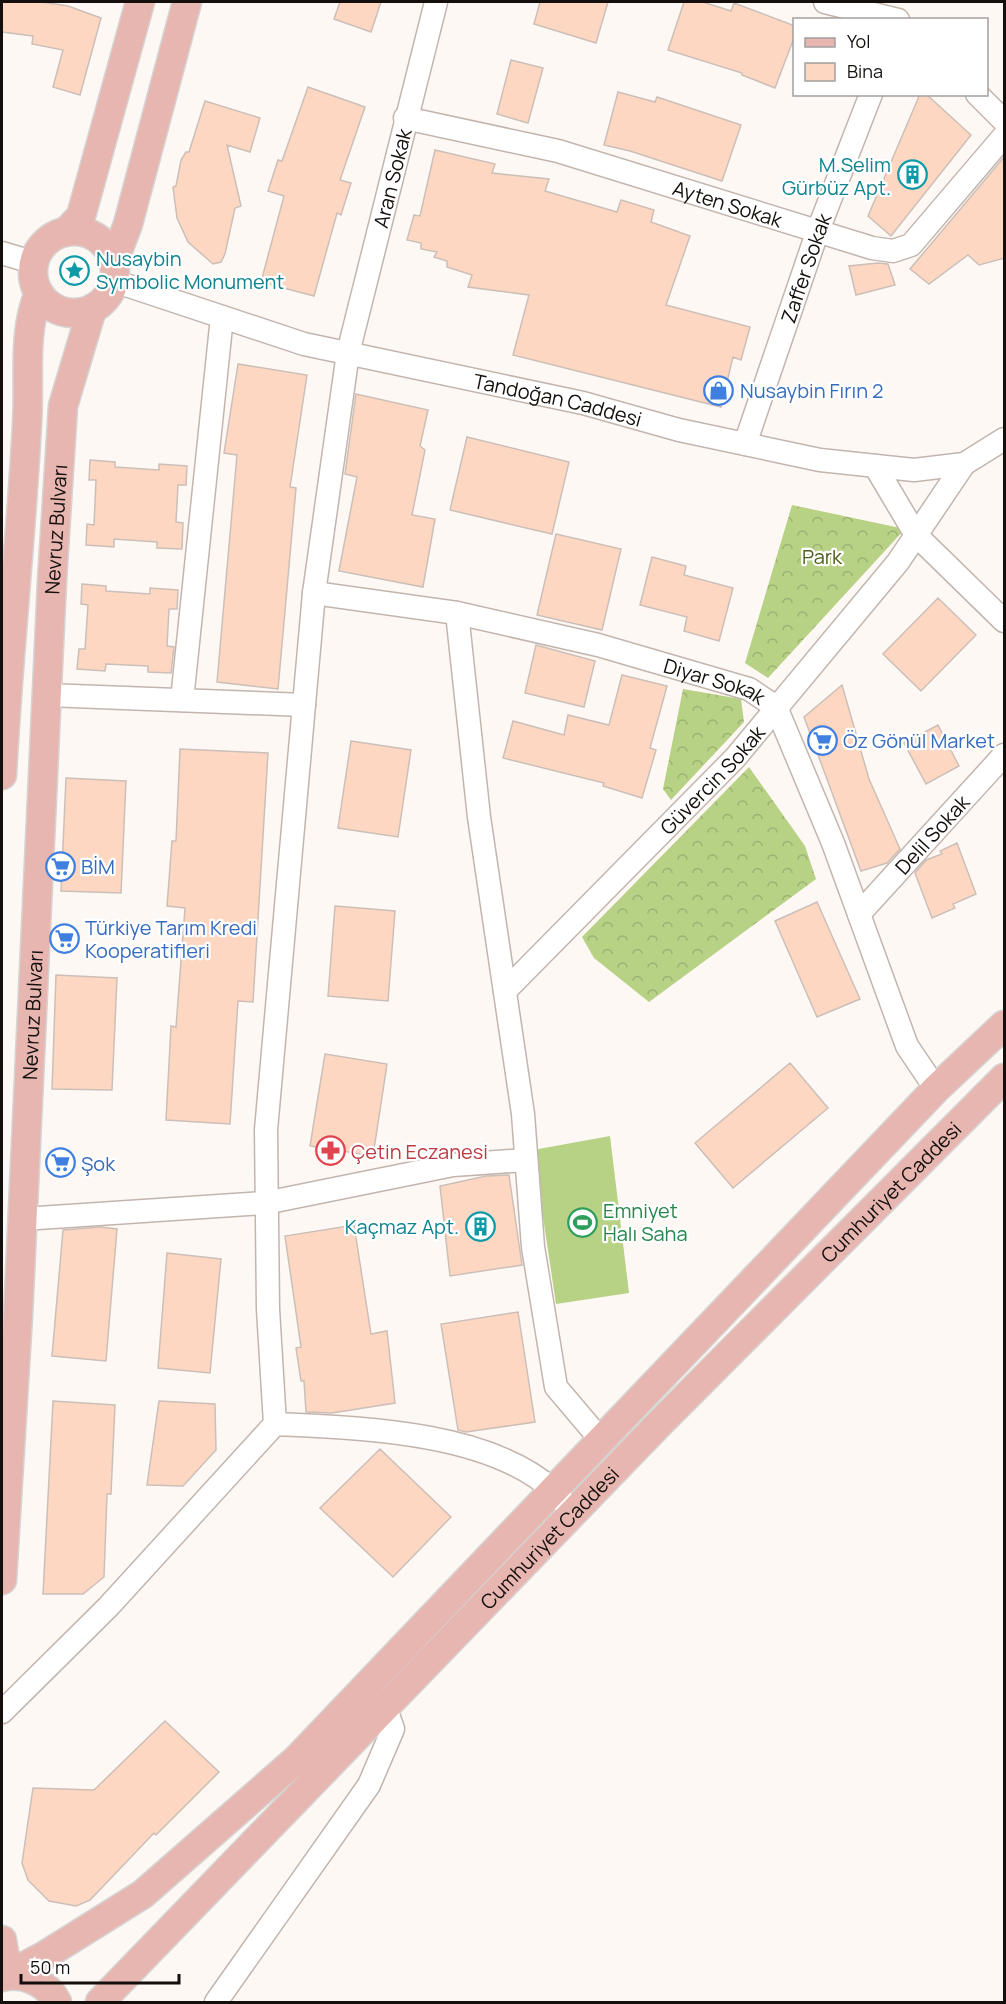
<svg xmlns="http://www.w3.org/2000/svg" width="1006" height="2004" font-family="Manrope,sans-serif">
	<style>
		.forest { fill: url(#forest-crowns) }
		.pitch { fill: #b7d185 }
		.building { fill: #fdd7c2; stroke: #ccbfb8; stroke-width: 1.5 }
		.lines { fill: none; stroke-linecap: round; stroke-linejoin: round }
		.minor-casing { stroke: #c2b5ae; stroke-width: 25 }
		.major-casing { stroke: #d5d4d3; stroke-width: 31 }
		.minor { stroke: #fff; stroke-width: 22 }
		.major { stroke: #e8b6b0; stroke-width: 28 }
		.labels { text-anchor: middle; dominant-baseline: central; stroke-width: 4.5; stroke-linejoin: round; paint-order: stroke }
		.culture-label { font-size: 20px; fill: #0d838f; stroke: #fff; text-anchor: end }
		.street-label { font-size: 20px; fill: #140f0d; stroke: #fff }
		.shop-label { font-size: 20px; fill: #366cbe; stroke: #fff; text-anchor: start }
		.park-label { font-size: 20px; fill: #4c5f1c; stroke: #fff }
		.health-label { font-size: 20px; fill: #be3a42; stroke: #fff; text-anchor: start }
		.leisure-label { font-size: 20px; fill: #27864d; stroke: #fff; text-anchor: start }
	</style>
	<defs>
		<pattern id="forest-crowns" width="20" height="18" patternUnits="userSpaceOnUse" patternTransform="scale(1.5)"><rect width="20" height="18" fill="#b7d185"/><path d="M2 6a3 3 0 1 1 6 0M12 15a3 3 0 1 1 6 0" fill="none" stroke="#9cb272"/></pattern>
	</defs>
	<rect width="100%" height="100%" fill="#fef8f5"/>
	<path class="forest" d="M792,505L905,529L768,678L745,663Z
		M683,689L741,699L744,722L671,800L663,789Z
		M749,767L805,846L816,879L649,1002L594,958L582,937Z"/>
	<path class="pitch" d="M610,1136L629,1293L556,1304L533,1150Z"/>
	<path class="building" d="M2,2H42L68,6L101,18L80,95L53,87L63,50L32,44L33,36L2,32Z
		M340,2H381L371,32L334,19Z
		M540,2H608L596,43L534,24Z
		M684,2H703L731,11L734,3L795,26V35L775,88L742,75V73L668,50Z
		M511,60L543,68L528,123L497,114Z
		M308,87L365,107L340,180L351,183L341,215L337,213L314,296L261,282L284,196L268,191L278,160L282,161Z
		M618,92L655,102L657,97L741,125L722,181L630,151L604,145Z
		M920,94H926L971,135L891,236L868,216Z
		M205,101L260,118L250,152L227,145L241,206L235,208L225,254L221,262L213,264L188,242L177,218L173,187L176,186L181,160L186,152H189Z
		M435,150L495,164L492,173L549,179L545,191L617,212L621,200L654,210L651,222L690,236L666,305L750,327L741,360L733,357L721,407L513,355L529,295L468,287L472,275L447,267V261L434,257L437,252L421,249V243L407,240L414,215L420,216Z
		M1005,156V258L979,265L968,255L929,284L910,269Z
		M878,263L888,264L895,285L856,295L849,266Z
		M238,364L307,375L290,487L296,488L278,689L217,682L237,455L224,453Z
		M356,394L428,410L420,446L425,450L412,515L435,519L423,587L339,571L357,477L345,474Z
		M467,437L569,462L552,534L450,510Z
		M90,460L115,462V467L159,470V464L187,466L186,485H178L176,522L183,523L182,549L157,548V542L114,539V547L86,545L87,524L94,525L96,480H89Z
		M556,534L621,549L602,630L537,615Z
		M652,557L686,566L684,575L733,588L719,641L684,631L687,617L640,605Z
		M82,584L106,586V591L150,594V588L178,590L177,609H169L167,646L174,647L171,673L148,672V666L106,664L105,671L77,669L79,649H85L88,605L81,604Z
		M938,598L976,635L921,691L883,654Z
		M536,645L595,661L584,707L525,693Z
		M622,675L667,686L650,748L656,750L642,798L603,786L604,783L503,758L513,721L564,735L568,715L609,725Z
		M842,685L869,779L900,849L887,863L861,871L804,717Z
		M938,725L959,766L926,784L904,743Z
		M351,741L411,750L398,837L338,828Z
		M180,749L268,753L253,1002L238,1001L230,1124L166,1120L171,1026L176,1027L185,908L167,906L172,841H176Z
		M66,778L126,781L121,893L61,891Z
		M957,843L976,894L953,904L955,908L932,918L915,873L926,860L942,854L940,851Z
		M817,902L860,999L817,1017L775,921Z
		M335,906L395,911L388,1001L328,996Z
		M56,975L117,978L112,1090L52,1089Z
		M325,1054L387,1064L373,1156L310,1146Z
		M790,1063L828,1108L733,1188L695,1143Z
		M509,1175L522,1265L450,1276L440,1186L486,1176Z
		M354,1225L371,1334L387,1331L395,1403L332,1413L306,1412L304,1381H301L296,1348L301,1347L285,1236Z
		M101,1227L117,1229L106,1361L52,1356L63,1230Z
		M167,1253L221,1259L210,1373L158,1368Z
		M518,1312L535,1422L466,1432L458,1430L441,1324Z
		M53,1401L115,1405L111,1494H107L104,1577L83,1594H43Z
		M159,1401L215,1404L216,1450L183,1486L147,1485Z
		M380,1449L451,1517L393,1577L320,1508Z
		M165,1721L219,1772L156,1835L154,1833L90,1900L76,1906L49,1901L28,1880L22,1863L33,1788L94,1790Z"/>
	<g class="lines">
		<defs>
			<g id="minor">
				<path d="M825,2L898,20"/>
				<path d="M977,94L1004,121"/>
				<path id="s1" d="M405,118L558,151L872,248L893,251L911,245L1004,136"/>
				<path d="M2,253L35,263"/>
				<path id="s2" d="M114,281L304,344L583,403L679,430L820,460L914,470L964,464L1004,439"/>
				<path id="s3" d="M745,444L817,233L871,94"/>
				<path d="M875,466L916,535L1004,621"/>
				<path id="s4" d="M314,593L457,613L598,645L749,689L776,707L833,843L907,1046L936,1089"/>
				<path d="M457,613L479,817L523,1114L533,1247L556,1387L600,1439"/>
				<path d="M47,695L304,705"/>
				<path d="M182,700L222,317"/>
				<path id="s5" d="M859,914L1004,755"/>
				<path id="s6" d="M505,991L735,758L898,562L964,464"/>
				<path d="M23,1219L265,1203L453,1165L526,1160"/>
				<path d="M275,1424C360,1428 487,1431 553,1490C561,1497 567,1507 573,1515"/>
				<path id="s7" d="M2,1712L108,1607L275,1424L268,1309L266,1130L314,593L348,353L436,2"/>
				<path d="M216,2002L369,1785L393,1729L386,1709"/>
			</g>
			<g id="major">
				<circle cx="74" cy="272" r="41"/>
				<path d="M66,232L81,216L140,2"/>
				<path d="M114,261L128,224L187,2"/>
				<path d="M2,775C8,658 21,541 27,424C30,381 22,333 39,293"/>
				<path id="s8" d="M2,1580L18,1316L52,581L63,406L92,309"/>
				<path d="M2,1940L8,1975L44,1956L143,1894L297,1759L936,1089L1004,1025"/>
				<path d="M2,1977C24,1971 47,1983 57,2002"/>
				<path id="s9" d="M100,2002L659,1424L1004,1078"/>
			</g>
		</defs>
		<use href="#minor" class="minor-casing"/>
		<use href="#major" class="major-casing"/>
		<use href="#minor" class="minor"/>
		<use href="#major" class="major"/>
	</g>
	<defs>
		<symbol id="building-ring" viewBox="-11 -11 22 22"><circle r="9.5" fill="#fff" stroke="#0f9aa8" stroke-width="1.5"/><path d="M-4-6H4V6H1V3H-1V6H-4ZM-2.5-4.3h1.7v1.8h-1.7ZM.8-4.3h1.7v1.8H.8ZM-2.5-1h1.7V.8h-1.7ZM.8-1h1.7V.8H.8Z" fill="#0f9aa8"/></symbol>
		<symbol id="sight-ring" viewBox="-11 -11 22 22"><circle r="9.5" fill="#fff" stroke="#0f9aa8" stroke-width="1.5"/><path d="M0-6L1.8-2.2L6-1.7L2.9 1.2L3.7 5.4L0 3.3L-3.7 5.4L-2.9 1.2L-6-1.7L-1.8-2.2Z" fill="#0f9aa8"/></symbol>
		<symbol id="shop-ring" viewBox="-11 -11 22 22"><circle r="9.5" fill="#fff" stroke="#3f7fe0" stroke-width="1.5"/><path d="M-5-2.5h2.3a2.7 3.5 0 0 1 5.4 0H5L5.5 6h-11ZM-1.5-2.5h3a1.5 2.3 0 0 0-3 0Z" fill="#3f7fe0"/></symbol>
		<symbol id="supermarket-ring" viewBox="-11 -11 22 22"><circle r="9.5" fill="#fff" stroke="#3f7fe0" stroke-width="1.5"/><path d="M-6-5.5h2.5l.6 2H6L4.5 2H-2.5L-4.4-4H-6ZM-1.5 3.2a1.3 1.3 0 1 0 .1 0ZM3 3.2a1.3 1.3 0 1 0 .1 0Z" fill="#3f7fe0"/></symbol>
		<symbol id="pharmacy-ring" viewBox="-11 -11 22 22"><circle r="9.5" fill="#fff" stroke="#e0444e" stroke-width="1.5"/><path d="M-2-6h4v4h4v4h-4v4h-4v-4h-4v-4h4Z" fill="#e0444e"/></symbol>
		<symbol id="stadium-ring" viewBox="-11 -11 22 22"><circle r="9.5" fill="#fff" stroke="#2e9e5b" stroke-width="1.5"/><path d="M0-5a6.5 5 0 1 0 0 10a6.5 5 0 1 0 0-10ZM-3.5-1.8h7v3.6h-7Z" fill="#2e9e5b"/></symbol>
	</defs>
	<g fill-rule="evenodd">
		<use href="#building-ring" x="896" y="158" width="33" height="33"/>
		<use href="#sight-ring" x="58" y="254" width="33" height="33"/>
		<use href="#shop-ring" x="702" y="374" width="33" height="33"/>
		<use href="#supermarket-ring" x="806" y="724" width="33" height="33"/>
		<use href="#supermarket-ring" x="44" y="850" width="33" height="33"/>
		<use href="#supermarket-ring" x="48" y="922" width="33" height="33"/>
		<use href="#pharmacy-ring" x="314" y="1134" width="33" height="33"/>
		<use href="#supermarket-ring" x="44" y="1146" width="33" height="33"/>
		<use href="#stadium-ring" x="566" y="1206" width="33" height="33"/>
		<use href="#building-ring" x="464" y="1210" width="33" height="33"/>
	</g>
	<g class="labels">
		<g class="culture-label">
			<text x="891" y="164">M.Selim<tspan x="891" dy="23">Gürbüz Apt.</tspan></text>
			<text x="96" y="258" text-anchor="start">Nusaybin<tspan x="96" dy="23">Symbolic Monument</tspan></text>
			<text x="459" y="1226">Kaçmaz Apt.</text>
		</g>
		<g class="street-label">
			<text stroke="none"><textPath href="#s7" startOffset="1653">Aran Sokak</textPath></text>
			<text stroke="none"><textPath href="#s1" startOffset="334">Ayten Sokak</textPath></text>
			<text stroke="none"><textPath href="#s3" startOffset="186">Zaffer Sokak</textPath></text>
			<text stroke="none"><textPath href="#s2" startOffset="460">Tandoğan Caddesi</textPath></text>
			<text stroke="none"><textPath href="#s8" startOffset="1052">Nevruz Bulvarı</textPath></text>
			<text stroke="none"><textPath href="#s4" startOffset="411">Diyar Sokak</textPath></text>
			<text stroke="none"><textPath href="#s6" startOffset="296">Güvercin Sokak</textPath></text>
			<text stroke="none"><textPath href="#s5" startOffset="108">Delil Sokak</textPath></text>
			<text stroke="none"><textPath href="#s8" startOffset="566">Nevruz Bulvarı</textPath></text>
			<text stroke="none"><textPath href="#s9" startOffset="1132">Cumhuriyet Caddesi</textPath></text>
			<text stroke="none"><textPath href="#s9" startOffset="646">Cumhuriyet Caddesi</textPath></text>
		</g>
		<g class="shop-label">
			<text x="740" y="390">Nusaybin Fırın 2</text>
			<text x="843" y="740">Öz Gönül Market</text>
			<text x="81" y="866">BİM</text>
			<text x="85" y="927">Türkiye Tarım Kredi<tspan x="85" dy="23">Kooperatifleri</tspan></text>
			<text x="81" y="1163">Şok</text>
		</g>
		<g class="park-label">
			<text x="822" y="556">Park</text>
		</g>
		<g class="health-label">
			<text x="351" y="1151">Çetin Eczanesi</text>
		</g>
		<g class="leisure-label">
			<text x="603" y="1210">Emniyet<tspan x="603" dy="23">Halı Saha</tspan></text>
		</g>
	</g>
	<rect width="1006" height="2004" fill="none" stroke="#140f0d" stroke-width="6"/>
	<rect x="793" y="18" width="195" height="78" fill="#ffffff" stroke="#a19f9e" stroke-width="1.5"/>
	<rect x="805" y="38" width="30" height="9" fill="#e8b6b0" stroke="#a19f9e" stroke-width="1.5"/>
	<text x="847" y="48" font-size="18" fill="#140f0d">Yol</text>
	<rect x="805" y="63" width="30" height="18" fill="#fdd7c2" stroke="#a19f9e" stroke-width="1.5"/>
	<text x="847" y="78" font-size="18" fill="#140f0d">Bina</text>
	<path d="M21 1974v9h158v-9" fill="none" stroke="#140f0d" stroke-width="3"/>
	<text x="30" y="1974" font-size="18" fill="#140f0d" stroke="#ffffff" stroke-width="4.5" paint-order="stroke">50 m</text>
</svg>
